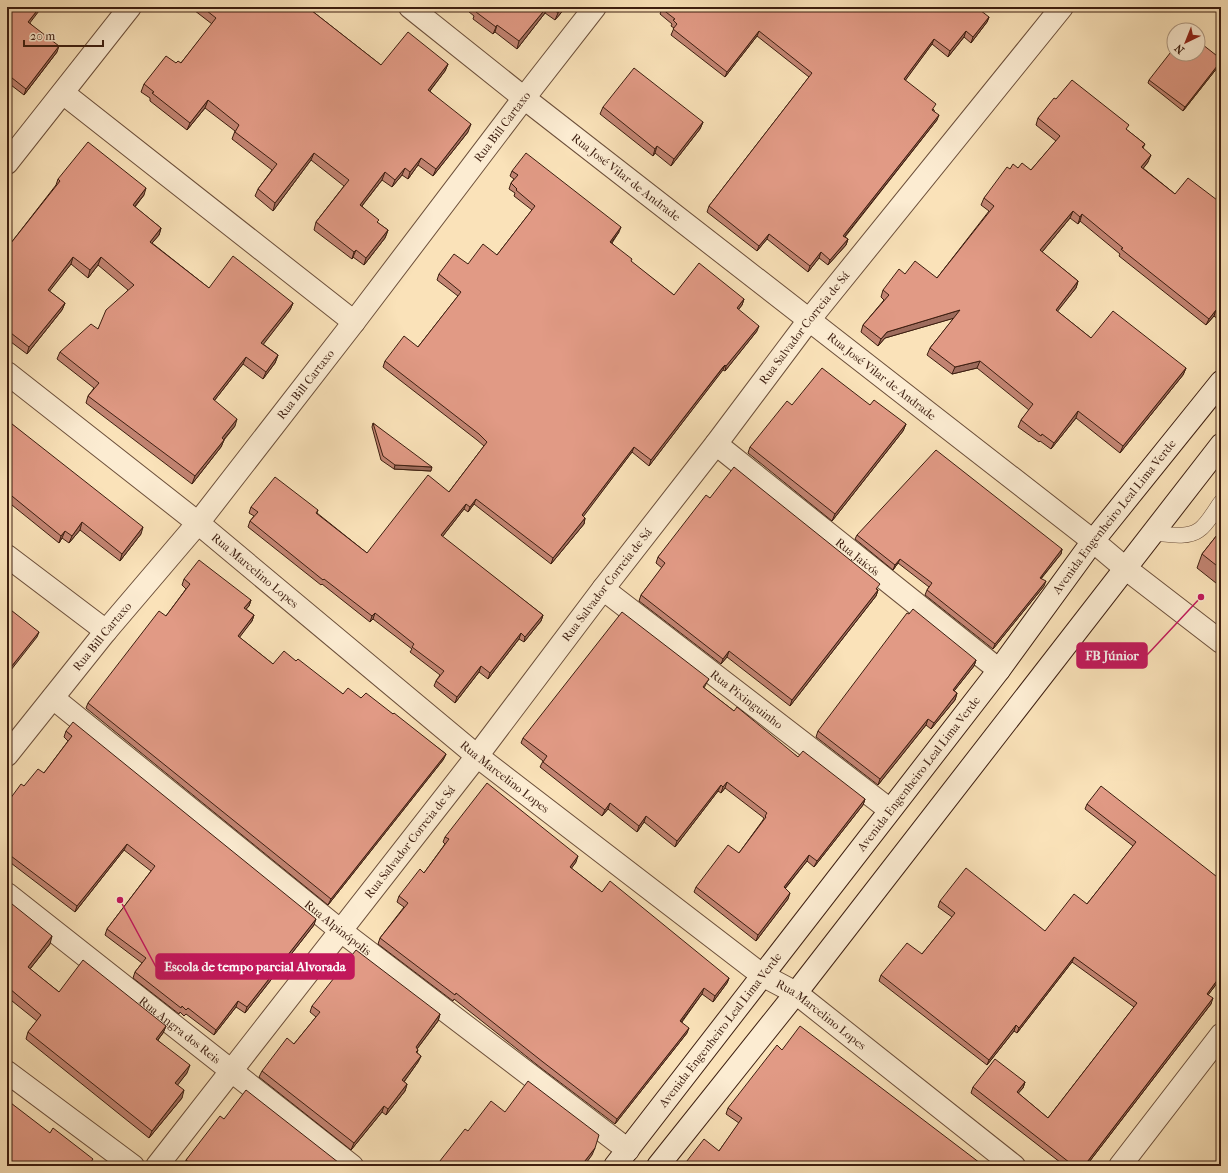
<svg xmlns="http://www.w3.org/2000/svg" width="1228" height="1173" font-family="'IM FELL French Canon',serif">
	<style>
		.lines { fill: none; stroke-linecap: round; stroke-linejoin: round }
		.service-casing { stroke: #6c4f3a; stroke-width: 16 }
		.minor-casing { stroke: #6c4f3a; stroke-width: 24 }
		.secondary-casing { stroke: #3d1e10; stroke-width: 24 }
		.service { stroke: #fcecd2; stroke-width: 15 }
		.minor { stroke: #fcecd2; stroke-width: 22 }
		.secondary { stroke: #fcecd2; stroke-width: 22 }
		.wall { fill: #c28472; stroke: #3d1e10 }
		.shaded-wall { fill: #9e6c5d; stroke: #3d1e10 }
		.building { fill: #e19a85; stroke: #3d1e10 }
		.labels { text-anchor: middle; dominant-baseline: central; stroke-width: 3; stroke-linejoin: round; paint-order: stroke }
		.street-label { font-size: 12px; fill: #3d1e10; stroke: #fcecd2 }
		.leader { fill: none; stroke: #c2185b; stroke-width: 1.5 }
		.callout-dot { fill: #c2185b; stroke: #fcecd2; stroke-width: 1.5 }
		.callout { fill: #c2185b; stroke: #c2185b; stroke-width: 1.5 }
		.callout-label { font-size: 13px; text-anchor: middle; font-weight: bold; fill: #fff }
	</style>
	<rect width="100%" height="100%" fill="#fae2b9"/>
	<filter id="stains"><feTurbulence type="fractalNoise" baseFrequency=".005" numOctaves="4"/><feColorMatrix values="0 0 0 0 .2 0 0 0 0 .09 0 0 0 0 .02 0 0 0 .5 -.17"/></filter>
	<radialGradient id="worn" r=".72"><stop offset=".6" stop-color="#630" stop-opacity="0"/><stop offset="1" stop-color="#630" stop-opacity=".3"/></radialGradient>
	<g class="lines">
		<defs>
			<path id="service" d="M1152,533C1166,534 1187,539 1199,530C1207,525 1215,510 1221,502"/>
			<g id="minor">
				<path id="s1" d="M410,7L524,98L1093,541L1125,568L1221,642"/>
				<path d="M63,93L354,322"/>
				<path d="M7,163L130,7"/>
				<path id="s2" d="M7,373L198,523L477,756L762,975L796,993L1014,1166"/>
				<path id="s3" d="M716,444L999,670"/>
				<path d="M7,556L106,631"/>
				<path id="s4" d="M603,589L890,810"/>
				<path id="s5" d="M53,698L341,931L628,1150"/>
				<path id="s6" d="M7,755L106,631L198,523L354,322L524,98L595,7"/>
				<path id="s7" d="M7,894L352,1166"/>
				<path d="M7,1072L133,1166"/>
				<path id="s8" d="M157,1166L477,756L603,589L716,444L809,320L1062,7"/>
				<path d="M1120,1166L1221,1035"/>
			</g>
			<g id="secondary">
				<path id="s9" d="M615,1166L999,670L1093,541L1221,382"/>
				<path d="M658,1166L796,993L1221,445"/>
			</g>
		</defs>
		<use href="#service" class="service-casing"/>
		<use href="#minor" class="minor-casing"/>
		<use href="#secondary" class="secondary-casing"/>
		<use href="#service" class="service"/>
		<use href="#minor" class="minor"/>
		<use href="#secondary" class="secondary"/>
	</g>
	<path class="wall" d="M7,7L30,23L57,52L24,95L7,82Z
		M190,7H307L381,65L448,64L445,71L430,91L468,132L433,176L418,165L408,179L402,175L392,187L382,180L362,206L378,223L388,230L385,238L364,265L353,257L352,259L314,230L316,222L344,186L311,160L273,211L255,196L258,189L272,170L232,139L235,131L205,108L187,130L150,101V98L141,92L144,84L176,63H181L212,24Z
		M463,7H566L555,20L545,13L517,49L495,32L493,34L473,19L474,16Z
		M662,9L989,17L987,22L971,43L964,37L948,57L932,44L905,80L934,110L937,120L845,237L848,239L846,245L828,265L819,258L808,272L767,239L757,251L707,212L709,206L809,77L757,36L725,77L671,35L674,28L671,26L672,24L660,14Z
		M1221,59V63L1183,111L1148,83L1149,80Z
		M1056,99L1127,130L1145,144L1143,148L1148,162L1143,168L1175,194L1221,203V318L1219,320L1214,316L1206,325L1119,256L1120,254L1080,221L1078,224L1070,218L1042,252L1078,281L1076,288L1057,311L1091,338L1186,368L1183,375L1120,453L1076,418L1051,449L1040,441L1039,442L1018,427L1021,420L1029,410L977,368L952,374L927,355L930,348L954,318L885,338L878,346L861,332L863,325L884,300L881,297L883,290L905,274L937,278L989,211L981,205L984,198L1010,169L1018,168L1031,170L1056,141L1036,125L1038,118Z
		M603,107L703,122L700,129L671,166L655,153L653,156L600,114Z
		M512,171L619,232L612,243L631,262L674,295L744,299L742,305L738,310L757,331L725,371L723,370L721,372L649,466L632,452L583,516L585,518L584,524L551,564L474,504L468,512L464,509L442,537L543,615L541,621L524,642L519,639L488,679L479,672L455,703L434,686L436,681L440,675L410,652L412,649L373,619L370,622L322,584L321,585L248,527L250,521L254,516L249,513L251,507L318,510L317,513L367,553L449,492L484,446L477,440L383,367L385,361L418,347L458,296L437,280L439,274L497,255L532,210L514,196L515,193L509,189L511,183L514,179L510,176Z
		M58,179L144,195L135,207L161,228L159,235L152,243L209,288L293,303L290,310L263,344L278,355L275,363L263,379L243,364L214,401L235,426L224,440L221,447L192,484L86,403L88,396L94,388L57,359L60,352L98,329L128,290L98,265L88,278L71,264L49,291L65,303L62,310L27,354L7,339V248L56,185Z
		M792,405H870L906,424L903,431L832,521L748,453L750,447Z
		M7,420L141,534L120,561L80,530L69,543L62,538L59,543L7,501Z
		M373,423L431,471L394,469L381,460L372,427Z
		M710,498L878,590L876,596L790,706L727,657L721,664L639,601L641,595L662,568L656,563L658,557Z
		M1221,530V587L1197,568L1202,554Z
		M857,535L1062,549L1061,554L1041,579L1044,586L993,649L925,595L927,590L929,587L898,563L893,570L855,539Z
		M184,579L251,600L249,606L246,609L254,615L252,621L239,637L273,664L296,661L343,694L361,698L393,714L446,754L443,760L328,905L86,708L88,703L166,616L186,589L182,585Z
		M976,660L974,666L954,691L957,693L955,700L931,729L926,725L878,785L816,737L818,731Z
		M709,679L706,684L704,688L734,711L798,757L865,799L863,805L814,867L807,861L785,889L788,899L756,941L694,892L696,887L739,853L763,820L764,818L725,788L721,793L718,791L675,847L644,822L637,832L608,809L602,816L540,767L543,761L521,743L523,738Z
		M66,731L314,925L245,1013L236,1007L214,1035L186,1014L184,1016L180,1012L179,1014L133,978L135,972L142,963L105,935L107,929L151,871L124,850L75,912L7,860V803L24,786L44,773L68,741L64,737Z
		M1087,804L1221,880V978L1208,995L1211,1004L1086,1166H1065L971,1093L973,1087L1025,1082L1023,1088L1018,1093L1048,1118L1134,1007L1072,962L1017,1033L1014,1031L987,1065L879,981L881,975L922,954L952,917L938,907L940,901L1045,931L1087,904L1133,846L1085,809Z
		M445,837L576,862L571,868L602,892L729,978L727,983L713,1002L702,994L682,1022L687,1033L615,1124L541,1068L454,999L453,1001L378,944L380,938L404,907L397,902L399,896L424,873L445,844L443,842Z
		M7,900L50,944L30,969L59,992L166,1026L163,1033L158,1040L187,1073L177,1085L182,1098L149,1138L26,1039L28,1032L37,1021L7,997Z
		M312,1006L440,1014L438,1021L417,1049L418,1050L417,1053L421,1056L418,1062L404,1082L407,1084L405,1091L386,1115L382,1112L351,1150L259,1077L262,1071L294,1044L316,1017L310,1012Z
		M782,1050L980,1163L719,1151L739,1123L726,1114L728,1108Z
		M224,1119L343,1166H184L186,1160Z"/>
	<path class="shaded-wall" d="M40,7H42L26,28L28,22Z
		M547,7L545,13L517,49L519,41Z
		M562,7H566L555,20L558,13Z
		M989,17L987,22L971,43L973,37Z
		M497,25L495,32L493,34L496,27Z
		M759,31L757,36L725,77L727,72Z
		M966,31L964,37L948,57L950,51Z
		M934,39L932,44L902,85L904,79Z
		M59,46L57,52L24,95L26,89Z
		M1221,61V63L1183,111L1185,107Z
		M448,64L445,71L425,97L428,90Z
		M208,100L205,108L187,130L190,123Z
		M939,115L937,120L841,241L843,236Z
		M703,122L700,129L671,166L674,159Z
		M471,124L468,132L433,176L436,169Z
		M657,146L655,153L653,156L655,149Z
		M314,153L311,160L273,211L275,203Z
		M1151,155L1148,162L1139,174L1141,167Z
		M421,158L418,165L408,179L410,172Z
		M405,168L402,175L392,187L395,180Z
		M385,172L382,180L357,212L360,205Z
		M146,188L144,195L130,212L133,205Z
		M1073,211L1070,218L1038,257L1040,250Z
		M1082,214L1080,221L1078,224L1080,217Z
		M621,227L619,232L608,247L610,242Z
		M161,228L159,235L147,249L150,242Z
		M388,230L385,238L364,265L366,258Z
		M769,234L767,239L757,251L759,246Z
		M848,239L846,245L828,265L830,260Z
		M356,250L353,257L352,259L354,252Z
		M821,252L819,258L808,272L810,266Z
		M73,257L71,264L45,297L48,290Z
		M101,257L98,265L88,278L90,270Z
		M1078,281L1076,288L1053,317L1056,310Z
		M744,299L742,305L735,314L737,308Z
		M65,303L62,310L27,354L29,347Z
		M293,303L290,310L259,350L261,343Z
		M960,310L958,317L885,338L878,346L881,339L887,332Z
		M1216,310L1214,316L1206,325L1209,319Z
		M759,326L757,331L725,371L726,366Z
		M278,355L275,363L263,379L266,372Z
		M246,357L243,364L210,406L213,399Z
		M980,361L977,368L952,374L955,367Z
		M725,365L723,370L649,466L651,460Z
		M1186,368L1183,375L1120,453L1123,446Z
		M1078,411L1076,418L1051,449L1054,443Z
		M237,419L235,426L219,445L222,438Z
		M906,424L903,431L832,521L835,514Z
		M224,440L221,447L192,484L195,476Z
		M634,447L632,452L580,521L582,515Z
		M395,465L432,467L431,471L394,469Z
		M476,499L474,504L468,512L470,507Z
		M466,504L464,509L439,541L441,535Z
		M585,518L584,524L551,564L553,558Z
		M82,522L80,530L69,543L72,536Z
		M143,527L141,534L120,561L122,554Z
		M65,531L62,538L59,543L61,536Z
		M1062,549L1061,554L1038,582L1040,578Z
		M900,559L898,563L893,570L895,565Z
		M1046,581L1044,586L993,649L995,644Z
		M878,590L876,596L790,706L792,700Z
		M251,600L249,606L242,614L244,608Z
		M375,613L373,619L370,622L372,616Z
		M254,615L252,621L236,642L238,636Z
		M543,615L541,621L524,642L525,637Z
		M39,632L37,637L7,675V672Z
		M521,633L519,639L488,679L490,673Z
		M729,651L727,657L721,664L723,659Z
		M976,660L974,666L950,696L953,690Z
		M481,666L479,672L455,703L457,697Z
		M957,693L955,700L931,729L934,723Z
		M928,719L926,725L878,785L880,779Z
		M446,754L443,760L328,905L331,899Z
		M727,782L725,788L721,793L723,787Z
		M721,785L718,791L675,847L677,841Z
		M865,799L863,805L814,867L817,861Z
		M610,803L608,809L602,816L605,810Z
		M646,816L644,822L637,832L639,826Z
		M127,844L124,850L75,912L77,906Z
		M809,855L807,861L781,893L784,887Z
		M578,856L576,862L568,873L570,867Z
		M790,893L788,899L756,941L758,935Z
		M316,919L314,925L245,1013L247,1007Z
		M52,936L50,944L25,975L28,967Z
		M1074,957L1072,962L1017,1033L1019,1028Z
		M1221,975V978L1205,999L1207,994Z
		M729,978L727,983L713,1002L715,996Z
		M704,988L702,994L678,1026L680,1021Z
		M1213,998L1211,1004L1086,1166H1084Z
		M238,1001L236,1007L214,1035L216,1030Z
		M440,1014L438,1021L413,1054L416,1047Z
		M1016,1025L1014,1031L987,1065L989,1060Z
		M166,1026L163,1033L153,1046L156,1039Z
		M689,1028L687,1033L615,1124L617,1119Z
		M421,1056L418,1062L400,1087L402,1080Z
		M190,1065L187,1073L173,1091L175,1083Z
		M1025,1082L1023,1088L1015,1097L1017,1092Z
		M407,1084L405,1091L386,1115L388,1109Z
		M184,1090L182,1098L149,1138L152,1131Z
		M384,1106L382,1112L351,1150L354,1143Z
		M595,1148L592,1155L584,1166H581Z"/>
	<path class="building" d="M7,7H40L28,22L59,46L26,89L7,74Z
		M202,7H307L381,65L408,32L448,64L428,90L471,124L436,169L421,158L410,172L405,168L395,180L385,172L360,205L379,220L377,222L388,230L366,258L356,250L354,252L316,222L349,180L314,153L275,203L258,189L277,164L235,132L239,125L208,100L190,123L152,93L154,92L144,84L166,56L176,63L178,61L181,63L216,18Z
		M476,7H547L519,41L497,25L496,27L476,12L478,9Z
		M550,7H562L558,13Z
		M663,7H976L989,17L973,37L966,31L950,51L934,39L904,79L936,104L932,110L939,115L843,236L848,239L830,260L821,252L810,266L769,234L759,246L709,206L812,73L759,31L727,72L673,29L677,24L673,20L675,19L662,9Z
		M1198,41L1221,59V61L1185,107L1149,80L1174,48V54H1198Z
		M634,68L703,122L674,159L657,146L655,149L603,107Z
		M1072,80L1129,125L1126,129L1145,144L1142,147L1151,155L1141,167L1175,194L1188,178L1221,203V313L1216,310L1209,319L1121,249L1123,248L1082,214L1080,217L1073,211L1040,250L1078,281L1056,310L1091,338L1113,311L1186,368L1123,446L1078,411L1054,443L1042,434L1041,436L1021,420L1033,404L980,361L955,367L930,348L960,310L887,332L881,339L863,325L889,295L883,290L899,269L905,274L915,261L937,278L994,206L984,198L1007,167L1010,169L1013,164L1018,168L1022,163L1031,170L1060,136L1038,118L1054,98L1056,99Z
		M88,142L146,188L133,205L161,228L150,242L209,288L233,256L293,303L261,343L278,355L266,372L246,357L213,399L237,419L222,438L224,440L195,476L88,396L99,383L60,352L91,324L98,329L106,310L134,285L101,257L90,270L73,257L48,290L65,303L29,347L7,330V248L60,181L58,179Z
		M526,153L621,227L610,242L632,259L631,261L674,295L699,263L744,299L737,308L759,326L726,366L725,365L723,367L651,460L634,447L582,515L585,518L553,558L476,499L470,507L466,504L441,535L543,615L525,637L521,633L490,673L481,666L457,697L436,681L444,671L412,647L414,644L375,613L372,616L324,579L323,580L250,521L258,512L251,507L275,477L318,510L316,513L367,553L428,475L449,492L487,442L479,434L385,361L404,336L418,347L461,292L439,274L454,254L468,264L483,244L497,255L535,206L516,190L517,189L511,183L518,175L512,171Z
		M822,368L870,405L874,400L906,424L835,514L750,447L787,401L792,405Z
		M7,420L143,527L122,554L82,522L72,536L65,531L61,536L7,492Z
		M373,423L432,467L395,465L383,456Z
		M936,450L1062,549L1040,578L1046,581L995,644L927,590L932,583L900,559L895,565L857,535Z
		M734,467L880,584L876,589L878,590L792,700L729,651L723,659L641,595L665,563L658,557L706,495L710,498Z
		M1221,530V569L1202,554Z
		M199,560L251,600L244,608L254,615L238,636L273,664L284,651L296,661L298,659L343,694L348,688L361,698L366,693L393,714L394,713L446,754L331,899L88,703L159,611L166,616L190,584L184,579Z
		M7,607L39,632L7,672Z
		M913,609L976,660L953,690L957,693L934,723L928,719L880,779L818,731L907,613L909,614Z
		M622,612L709,679L703,687L734,711L737,707L798,757L803,751L865,799L817,861L809,855L784,887L790,893L758,935L696,887L728,845L739,853L766,817L765,816L767,813L727,782L723,787L721,785L677,841L646,816L639,826L610,803L605,810L543,762L547,756L523,738Z
		M73,722L316,919L247,1007L238,1001L216,1030L188,1008L186,1010L182,1006L181,1008L135,972L146,958L107,929L155,866L127,844L77,906L7,853V803L21,784L24,786L38,769L44,773L72,736L66,731Z
		M487,783L578,856L570,867L602,892L610,881L729,978L715,996L704,988L680,1021L689,1028L617,1119L543,1062L456,993L455,995L380,938L408,903L399,896L420,869L424,873L449,839L445,837Z
		M1101,786L1221,880V975L1207,994L1213,998L1084,1166H1074L973,1087L995,1059L1025,1082L1017,1092L1048,1118L1137,1003L1074,957L1019,1028L1016,1025L989,1060L881,975L907,943L922,954L955,913L940,901L966,868L1045,931L1074,894L1087,904L1136,842L1087,804Z
		M7,900L52,936L28,967L59,992L83,960L166,1026L156,1039L190,1065L175,1083L184,1090L152,1131L28,1032L41,1015L10,989L7,993Z
		M356,950L440,1014L416,1047L418,1050L416,1052L421,1056L402,1080L407,1084L388,1109L384,1106L354,1143L262,1071L287,1038L294,1044L320,1012L312,1006Z
		M800,1026L980,1163L977,1166H683L704,1139L719,1151L742,1118L728,1108L777,1045L782,1050Z
		M528,1081L599,1135L595,1148L581,1166H436L465,1129L468,1131L491,1101L505,1112Z
		M246,1090L343,1166H194L186,1160L220,1116L224,1119Z
		M7,1100L50,1133L53,1128L93,1159L91,1162L96,1166H7Z"/>
	<g class="labels">
		<g class="street-label">
			<text stroke="none"><textPath href="#s6" startOffset="800">Rua Bill Cartaxo</textPath></text>
			<text stroke="none"><textPath href="#s1" startOffset="275">Rua José Vilar de Andrade</textPath></text>
			<text stroke="none"><textPath href="#s8" startOffset="1059">Rua Salvador Correia de Sá</textPath></text>
			<text stroke="none"><textPath href="#s1" startOffset="599">Rua José Vilar de Andrade</textPath></text>
			<text stroke="none"><textPath href="#s6" startOffset="476">Rua Bill Cartaxo</textPath></text>
			<text stroke="none"><textPath href="#s9" startOffset="819">Avenida Engenheiro Leal Lima Verde</textPath></text>
			<text stroke="none"><textPath href="#s3" startOffset="181">Rua Jaicós</textPath></text>
			<text stroke="none"><textPath href="#s2" startOffset="317">Rua Marcelino Lopes</textPath></text>
			<text stroke="none"><textPath href="#s8" startOffset="735">Rua Salvador Correia de Sá</textPath></text>
			<text stroke="none"><textPath href="#s6" startOffset="152">Rua Bill Cartaxo</textPath></text>
			<text stroke="none"><textPath href="#s4" startOffset="181">Rua Pixinguinho</textPath></text>
			<text stroke="none"><textPath href="#s9" startOffset="496">Avenida Engenheiro Leal Lima Verde</textPath></text>
			<text stroke="none"><textPath href="#s2" startOffset="641">Rua Marcelino Lopes</textPath></text>
			<text stroke="none"><textPath href="#s8" startOffset="411">Rua Salvador Correia de Sá</textPath></text>
			<text stroke="none"><textPath href="#s5" startOffset="366">Rua Alpinópolis</textPath></text>
			<text stroke="none"><textPath href="#s2" startOffset="1037">Rua Marcelino Lopes</textPath></text>
			<text stroke="none"><textPath href="#s7" startOffset="220">Rua Angra dos Reis</textPath></text>
			<text stroke="none"><textPath href="#s9" startOffset="172">Avenida Engenheiro Leal Lima Verde</textPath></text>
		</g>
	</g>
	<path class="leader" d="M1201 597L1147 655M120 900L156 967"/>
	<g class="callout-dot">
		<circle cx="1201" cy="597" r="4"/>
		<circle cx="120" cy="900" r="4"/>
	</g>
	<g class="callout">
		<rect x="1077" y="643" width="70" height="25" rx="4"/>
		<rect x="156" y="954" width="198" height="25" rx="4"/>
	</g>
	<g class="callout-label">
		<text x="1112" y="660">FB Júnior</text>
		<text x="255" y="971">Escola de tempo parcial Alvorada</text>
	</g>
	<rect width="1228" height="1173" fill="none" stroke="#fae2b9" stroke-width="24"/>
	<rect x="8" y="8" width="1212" height="1157" fill="none" stroke="#3d1e10" stroke-width="2"/>
	<rect x="12" y="12" width="1204" height="1149" fill="none" stroke="#3d1e10"/>
	<g transform="translate(1186 42) rotate(223)"><circle r="19" fill="#fcecd2" stroke="#b09a84"/>
	<path d="M0-3L7 15L0 10L-7 15Z" fill="#8f2418"/>
	<text y="-6" font-size="11" font-weight="bold" text-anchor="middle" fill="#3d1e10">N</text>
	</g>
	<path d="M24 40v6h79v-6" fill="none" stroke="#3d1e10" stroke-width="2"/>
	<text x="30" y="40" font-size="12" fill="#3d1e10" stroke="#fcecd2" stroke-width="3" paint-order="stroke">20 m</text>
	<rect width="100%" height="100%" filter="url(#stains)"/>
	<rect width="100%" height="100%" fill="url(#worn)"/>
</svg>
